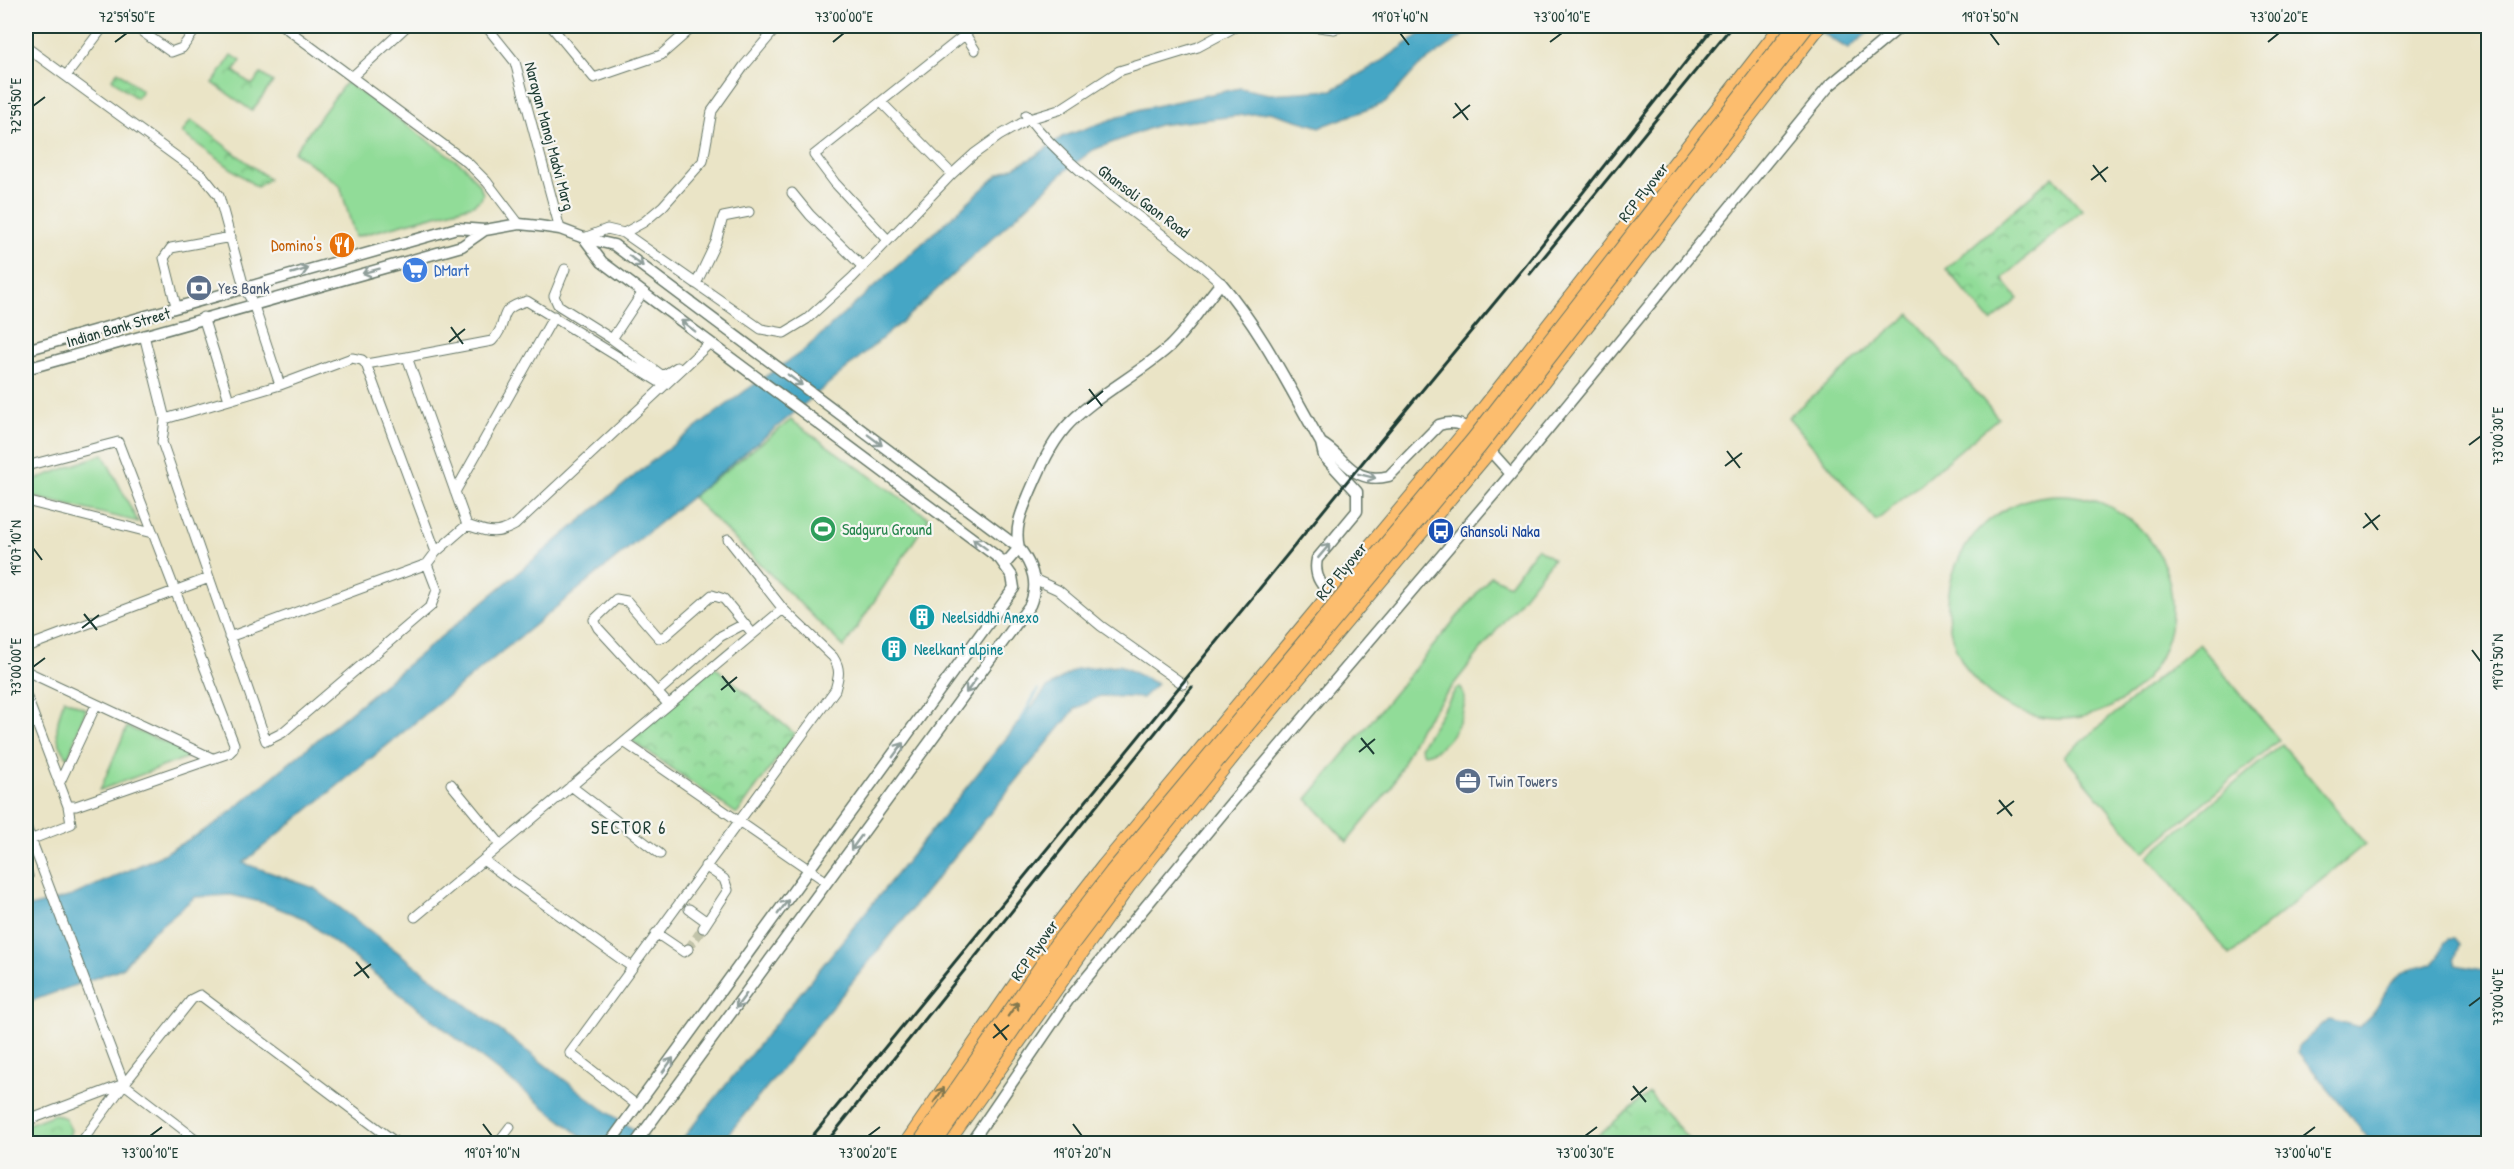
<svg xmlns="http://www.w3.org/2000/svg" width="2514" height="1169" font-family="'Patrick Hand',sans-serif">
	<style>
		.grass { fill: #91dc98; stroke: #588c66; stroke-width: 1.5 }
		.park { fill: url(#park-crowns); stroke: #588c66; stroke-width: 1.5 }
		.water { fill: #45a6c5; stroke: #32727c; stroke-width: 1.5 }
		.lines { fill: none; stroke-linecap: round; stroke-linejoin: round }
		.stream { stroke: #45a6c5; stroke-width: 3 }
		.minor-tunnel { stroke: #c1c3a9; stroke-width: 9; stroke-dasharray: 9 4.5; stroke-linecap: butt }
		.minor-casing { stroke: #667767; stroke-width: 11 }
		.tertiary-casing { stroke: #667767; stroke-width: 13 }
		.primary-casing { stroke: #667767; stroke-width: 16 }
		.minor { stroke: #fff; stroke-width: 9 }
		.tertiary { stroke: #fff; stroke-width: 10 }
		.primary { stroke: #fcbd6e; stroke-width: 14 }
		.rail { stroke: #1f3d34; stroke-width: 3 }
		.primary-bridge-casing { stroke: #667767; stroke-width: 16; stroke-linecap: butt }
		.primary-bridge { stroke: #fcbd6e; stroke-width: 14 }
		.oneway { stroke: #8f9e9a }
		.oneway2 { stroke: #82774e }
		.ticks { fill: none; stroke: #1f3d34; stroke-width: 2 }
		.labels { text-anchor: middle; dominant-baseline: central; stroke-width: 4.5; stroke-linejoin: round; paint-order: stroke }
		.street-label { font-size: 16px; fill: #1f3d34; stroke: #f6f6f2 }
		.food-label { font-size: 16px; fill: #c56008; stroke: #f6f6f2; text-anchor: end }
		.shop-label { font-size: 16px; fill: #366cbe; stroke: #f6f6f2; text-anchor: start }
		.service-label { font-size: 16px; fill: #4e5e75; stroke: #f6f6f2; text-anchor: start }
		.leisure-label { font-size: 16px; fill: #27864d; stroke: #f6f6f2; text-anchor: start }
		.transit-label { font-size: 16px; fill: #164399; stroke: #f6f6f2; text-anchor: start }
		.culture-label { font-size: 16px; fill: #0d838f; stroke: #f6f6f2; text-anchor: start }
		.neighbourhood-label { font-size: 18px; letter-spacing: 1.5px; fill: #1f3d34; stroke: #f6f6f2 }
		.neatline { fill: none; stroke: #1f3d34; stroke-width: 2 }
		.ticks-label { font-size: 15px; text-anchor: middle; fill: #1f3d34 }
	</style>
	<defs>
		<pattern id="park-crowns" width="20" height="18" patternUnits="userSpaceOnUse" patternTransform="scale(1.5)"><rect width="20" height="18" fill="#91dc98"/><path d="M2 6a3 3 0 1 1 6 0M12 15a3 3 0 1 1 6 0" fill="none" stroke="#76b47d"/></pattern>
	</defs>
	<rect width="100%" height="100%" fill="#f6f6f2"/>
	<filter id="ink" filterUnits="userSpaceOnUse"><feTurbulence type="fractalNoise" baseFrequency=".0167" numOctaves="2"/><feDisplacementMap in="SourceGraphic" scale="12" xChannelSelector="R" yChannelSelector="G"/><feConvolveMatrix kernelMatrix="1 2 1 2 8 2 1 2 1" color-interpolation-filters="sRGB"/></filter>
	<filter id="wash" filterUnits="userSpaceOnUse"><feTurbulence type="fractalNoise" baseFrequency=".008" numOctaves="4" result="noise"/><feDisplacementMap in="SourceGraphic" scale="24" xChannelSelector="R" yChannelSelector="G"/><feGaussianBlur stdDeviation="1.35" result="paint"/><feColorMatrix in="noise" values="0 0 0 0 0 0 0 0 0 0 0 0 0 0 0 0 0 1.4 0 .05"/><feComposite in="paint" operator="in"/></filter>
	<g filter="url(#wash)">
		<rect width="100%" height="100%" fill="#eae4c6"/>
		<path class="grass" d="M346,82L464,166L480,186L483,194L481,199L473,205L355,237L340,185L294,152Z
			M1910,314L1998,418L1876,521L1788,417Z
			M791,420L929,518L844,647L692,497Z
			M103,454L138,522L26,495V483Z
			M1948 607a112 112 0 1 1 224 0a112 112 0 1 1-224 0Z
			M1537,548L1553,559L1420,727L1391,788L1347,842L1307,799L1491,576L1509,585Z
			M2199,644L2279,740L2144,852L2064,756Z
			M1460,687C1475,707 1447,754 1423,754L1420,747L1456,689Z
			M64,699L86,709L68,758C51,736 57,723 64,699Z
			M127,727L186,751V758L100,790Z
			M2282,744L2365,844L2230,955L2148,856Z"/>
		<path class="park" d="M232,55L241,61L234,71L252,85L261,74L273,82L252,111L213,83Z
			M118,71L142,91L136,98L112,79Z
			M191,120L269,179L257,187L182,133Z
			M2053,176L2082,210L2002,279L2018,299L1991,322L1946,269Z
			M714,666L795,734L737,814L628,738Z
			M1649,1093L1692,1143H1604L1597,1136Z
			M55,1114L65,1118L71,1130L67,1143L26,1144V1125Z"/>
		<path class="water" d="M1432,26H1487L1474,28L1418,67L1385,103L1320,127L1270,112L1158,125L1093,150L1065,171L905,319L789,417L243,863L314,888L600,1107L654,1143H590L303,918L265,903L231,895L195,897L148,936L122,968L26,1003V908L72,896L160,856L216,824L657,457L745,391L803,351L998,175L1034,157L1062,137L1141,109L1240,88L1269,94L1332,90L1379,63Z
			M1811,26H1876L1848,49Z
			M1119,665L1157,684L1142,698L1100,696L1075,709L721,1143H679L1046,689L1076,669Z
			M2448,939H2454L2459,945L2454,959L2456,965L2488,971V1143H2372L2298,1052L2299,1045L2330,1019L2359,1027C2364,1021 2371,1016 2375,1010C2383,999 2387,984 2399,975C2421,960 2438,975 2443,943Z"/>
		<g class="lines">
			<path class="stream" d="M1021,720L1038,690"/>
		</g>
	</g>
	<g filter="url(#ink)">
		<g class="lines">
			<path class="minor-tunnel" d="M688,949L703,928"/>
			<defs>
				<path id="minor" d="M134,26L171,52L182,48L198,26
					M283,26L468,163L487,182L519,224
					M486,26L515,62L560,229
					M551,26L594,78L661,55L694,26
					M960,26L975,50
					M1311,26L1334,29L1342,26
					M26,47L203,176L219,196L244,287L253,303L280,385
					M66,76L104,26
					M353,76L407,26
					M881,102L952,174
					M1026,115C1080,184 1158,224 1221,283
					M792,193L810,215L863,267
					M624,233L644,222L663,206L703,161L712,111L744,66L778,26
					M584,238L607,229L624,233L761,329L784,333L807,319L853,277L952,174L974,154L999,136L1029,119L1059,110L1119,71L1198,47L1237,26
					M888,240L835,183L814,155L966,34
					M565,269L554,296L558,305L612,339L643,292
					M696,284L716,242L723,217L749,212
					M176,306L164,258L171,248L231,237
					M203,317L229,400
					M144,335L165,419L162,442L266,741L282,733L431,606L437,590L427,564
					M612,339L660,374L664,375L677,367
					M407,357L492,341C512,320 493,310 527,301L664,385
					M366,364L407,357L467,525
					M165,419L280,385L352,358L362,360L366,364L436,552
					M26,466L118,442L234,744L233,749L229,753L76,806H68L26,695
					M455,492L554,316
					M26,501L152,533
					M467,525C488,532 495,536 515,525L710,343
					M1034,579L1058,590L1101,626L1183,684
					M229,637L427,564L436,552L467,525
					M26,647L209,578
					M26,671L212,758
					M657,693L721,636L744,624
					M668,704L598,628L594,620L616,599L627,601L659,638L665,636L712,595L724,599L753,634
					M624,742L827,882
					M59,784L96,705
					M451,784L501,845
					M571,786L660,854
					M26,826L124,1084L202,1144
					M30,840L71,824L68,806
					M483,860L632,967
					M26,868L28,876L26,877
					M689,909L707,922
					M415,917L783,609
					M703,928L728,890L724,879L705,866
					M656,933L684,952L688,949
					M638,1106L570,1053L835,690C839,676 841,669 833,657L783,609L728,539
					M26,1121L124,1084
					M80,1144L124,1084L192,999L200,995L398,1144
					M497,1144L510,1127"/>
				<path id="tertiary" d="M584,238L602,262L1000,559L1012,576L1014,588L609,1144
					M26,350L457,228L485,230L519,224L539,226L560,229L584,238L614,245L1019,548C1033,566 1039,584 1030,605L635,1144
					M26,369L462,246L485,230
					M1321,443C1347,458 1352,485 1389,476L1439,425C1451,421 1462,423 1472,432
					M1485,445L1511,474
					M1005,564L1019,548C1014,527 1022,511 1030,492C1040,469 1049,447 1065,428C1091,398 1138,375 1169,347C1189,328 1203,304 1221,283C1262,331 1290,389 1321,443L1324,456L1357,492V511L1317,559C1313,577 1323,588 1336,599
					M970,1144L1069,999L1232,802L1511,474L1829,86L1901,26"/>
				<path id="primary" d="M906,1144L1047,939L1104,866L1468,429L1782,26
					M946,1144L1129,885L1236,752L1490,450L1819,26"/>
			</defs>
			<use href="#minor" class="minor-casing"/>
			<use href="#tertiary" class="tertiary-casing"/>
			<use href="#primary" class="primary-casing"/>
			<use href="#minor" class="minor"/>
			<use href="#tertiary" class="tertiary"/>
			<use href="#primary" class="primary"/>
			<path class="rail" d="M1530,274L1732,26
				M806,1144L1367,457L1525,266L1714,26
				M825,1144L1192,687"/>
			<defs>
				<path id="primary-bridge" d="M919,1144L1056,945L1112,872L1473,440L1795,26
					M934,1144L1066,952L1121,879L1221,756L1480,446L1807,26"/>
			</defs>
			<use href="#primary-bridge" class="primary-bridge-casing"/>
			<use href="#primary-bridge" class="primary-bridge"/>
		</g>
		<defs><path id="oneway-shaft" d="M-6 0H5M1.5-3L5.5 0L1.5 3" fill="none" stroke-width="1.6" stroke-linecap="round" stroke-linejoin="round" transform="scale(1.5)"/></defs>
		<g class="oneway">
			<use href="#oneway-shaft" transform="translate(636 261) rotate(37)"/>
			<use href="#oneway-shaft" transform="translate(300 271) rotate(-16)"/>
			<use href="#oneway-shaft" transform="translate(371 271) rotate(165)"/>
			<use href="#oneway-shaft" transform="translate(688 326) rotate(-143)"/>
			<use href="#oneway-shaft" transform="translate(795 380) rotate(37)"/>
			<use href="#oneway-shaft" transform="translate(875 440) rotate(37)"/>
			<use href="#oneway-shaft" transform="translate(1367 476) rotate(14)"/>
			<use href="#oneway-shaft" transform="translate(980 544) rotate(-143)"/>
			<use href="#oneway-shaft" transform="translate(1324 551) rotate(-50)"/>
			<use href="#oneway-shaft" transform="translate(971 686) rotate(126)"/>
			<use href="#oneway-shaft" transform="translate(898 750) rotate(-54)"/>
			<use href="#oneway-shaft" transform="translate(856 843) rotate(126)"/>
			<use href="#oneway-shaft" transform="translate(783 907) rotate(-54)"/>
			<use href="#oneway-shaft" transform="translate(741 1001) rotate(126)"/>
			<use href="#oneway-shaft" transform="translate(668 1065) rotate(-54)"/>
		</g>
		<g class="oneway2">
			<use href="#oneway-shaft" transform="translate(1013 1009) rotate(-55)"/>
			<use href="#oneway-shaft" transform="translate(939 1095) rotate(-55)"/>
		</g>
	</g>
	<path class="ticks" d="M1400,33L1409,45M1990,33L1999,45M115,42L127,33M833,42L844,33M1550,42L1562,33M2268,42L2279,33M1455,103L1468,120M33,106L45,97M1453,118L1470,105M2093,165L2106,182M2091,180L2108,167M451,327L463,344M449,342L465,329M1089,389L1102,406M1087,404L1103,391M2469,445L2481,436M1727,451L1740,468M1725,466L1742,453M2365,513L2378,530M2363,528L2380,515M33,548L42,560M84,614L97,630M82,628L99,615M2472,650L2481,662M33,667L45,658M722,676L735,692M721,690L737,677M1361,738L1374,754M1359,752L1375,739M1999,800L2012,816M1997,814L2014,801M356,962L369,978M354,976L371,964M2469,1006L2481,997M994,1024L1007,1040M993,1038L1009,1025M1633,1086L1646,1102M1631,1100L1647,1087M483,1124L492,1136M1073,1124L1082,1136M150,1136L162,1127M868,1136L880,1127M1585,1136L1597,1127M2303,1136L2315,1127"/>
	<defs>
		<symbol id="restaurant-disc" viewBox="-11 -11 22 22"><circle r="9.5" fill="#e8710a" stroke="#f6f6f2"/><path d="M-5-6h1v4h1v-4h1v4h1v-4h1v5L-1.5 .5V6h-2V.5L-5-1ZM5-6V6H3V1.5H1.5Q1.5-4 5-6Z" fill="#fff"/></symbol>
		<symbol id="supermarket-disc" viewBox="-11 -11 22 22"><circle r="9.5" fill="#3f7fe0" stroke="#f6f6f2"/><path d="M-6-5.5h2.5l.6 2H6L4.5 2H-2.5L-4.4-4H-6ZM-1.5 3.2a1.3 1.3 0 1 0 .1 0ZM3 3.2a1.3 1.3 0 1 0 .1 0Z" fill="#fff"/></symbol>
		<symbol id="bank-disc" viewBox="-11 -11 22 22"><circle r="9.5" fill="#5c6f8a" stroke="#f6f6f2"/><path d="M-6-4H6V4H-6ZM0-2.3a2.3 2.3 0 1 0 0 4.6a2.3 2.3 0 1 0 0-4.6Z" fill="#fff"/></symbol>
		<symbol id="stadium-disc" viewBox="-11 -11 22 22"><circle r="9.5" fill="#2e9e5b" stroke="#f6f6f2"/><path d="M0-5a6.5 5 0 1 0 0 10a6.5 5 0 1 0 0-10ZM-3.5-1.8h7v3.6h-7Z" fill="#fff"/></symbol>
		<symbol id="bus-disc" viewBox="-11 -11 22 22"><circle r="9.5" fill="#1a4fb4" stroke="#f6f6f2"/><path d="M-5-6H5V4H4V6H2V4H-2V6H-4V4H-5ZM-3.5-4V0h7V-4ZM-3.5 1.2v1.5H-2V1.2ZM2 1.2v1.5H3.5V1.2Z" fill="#fff"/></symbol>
		<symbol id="building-disc" viewBox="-11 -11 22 22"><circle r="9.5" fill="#0f9aa8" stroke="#f6f6f2"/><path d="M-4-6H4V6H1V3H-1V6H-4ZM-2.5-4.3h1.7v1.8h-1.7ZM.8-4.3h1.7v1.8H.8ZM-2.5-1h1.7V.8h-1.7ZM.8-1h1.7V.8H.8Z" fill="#fff"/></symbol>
		<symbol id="office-disc" viewBox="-11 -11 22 22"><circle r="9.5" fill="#5c6f8a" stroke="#f6f6f2"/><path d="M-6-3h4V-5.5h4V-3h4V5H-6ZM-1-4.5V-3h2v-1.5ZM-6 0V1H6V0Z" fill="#fff"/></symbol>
	</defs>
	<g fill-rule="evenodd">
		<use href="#restaurant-disc" x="327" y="230" width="30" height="30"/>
		<use href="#supermarket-disc" x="400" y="255" width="30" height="30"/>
		<use href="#bank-disc" x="184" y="273" width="30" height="30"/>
		<use href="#stadium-disc" x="808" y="514" width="30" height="30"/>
		<use href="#bus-disc" x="1426" y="516" width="30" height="30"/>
		<use href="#building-disc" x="907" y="602" width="30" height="30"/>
		<use href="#building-disc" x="879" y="634" width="30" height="30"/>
		<use href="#office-disc" x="1453" y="766" width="30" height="30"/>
	</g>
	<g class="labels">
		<g class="street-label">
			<text transform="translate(550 136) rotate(75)">Narayan Manoj Madvi Marg</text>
			<text transform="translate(1643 192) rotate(-52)">RCP Flyover</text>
			<text transform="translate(1144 201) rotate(37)">Ghansoli Gaon Road</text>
			<text transform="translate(118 327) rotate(-16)">Indian Bank Street</text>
			<text transform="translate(1341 571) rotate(-50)">RCP Flyover</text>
			<text transform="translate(1034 950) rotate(-55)">RCP Flyover</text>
		</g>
		<g class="food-label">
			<text x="322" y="245">Domino's</text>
		</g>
		<g class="shop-label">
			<text x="434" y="270">DMart</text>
		</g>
		<g class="service-label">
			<text x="218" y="288">Yes Bank</text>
			<text x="1488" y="781">Twin Towers</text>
		</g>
		<g class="leisure-label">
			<text x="842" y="529">Sadguru Ground</text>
		</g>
		<g class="transit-label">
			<text x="1460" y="531">Ghansoli Naka</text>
		</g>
		<g class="culture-label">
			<text x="942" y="617">Neelsiddhi Anexo</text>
			<text x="914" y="649">Neelkant alpine</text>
		</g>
		<g class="neighbourhood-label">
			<text x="629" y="827">SECTOR 6</text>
		</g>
	</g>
	<rect width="2514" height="1169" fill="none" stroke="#f6f6f2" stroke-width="66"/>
	<rect x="33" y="33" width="2448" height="1103" class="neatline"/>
	<g class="ticks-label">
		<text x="127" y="22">72°59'50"E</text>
		<text x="844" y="22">73°00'00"E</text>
		<text x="1400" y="22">19°07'40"N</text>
		<text x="1562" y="22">73°00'10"E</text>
		<text x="1990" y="22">19°07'50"N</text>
		<text x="2279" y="22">73°00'20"E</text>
		<text transform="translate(16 106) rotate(-90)" y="5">72°59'50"E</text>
		<text transform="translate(2498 436) rotate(-90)" y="5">73°00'30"E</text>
		<text transform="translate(16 548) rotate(-90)" y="5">19°07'10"N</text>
		<text transform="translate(2498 662) rotate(-90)" y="5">19°07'50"N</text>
		<text transform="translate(16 667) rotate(-90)" y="5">73°00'00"E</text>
		<text transform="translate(2498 997) rotate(-90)" y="5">73°00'40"E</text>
		<text x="150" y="1158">73°00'10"E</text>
		<text x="492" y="1158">19°07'10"N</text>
		<text x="868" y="1158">73°00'20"E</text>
		<text x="1082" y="1158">19°07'20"N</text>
		<text x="1585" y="1158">73°00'30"E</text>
		<text x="2303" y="1158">73°00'40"E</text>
	</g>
</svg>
